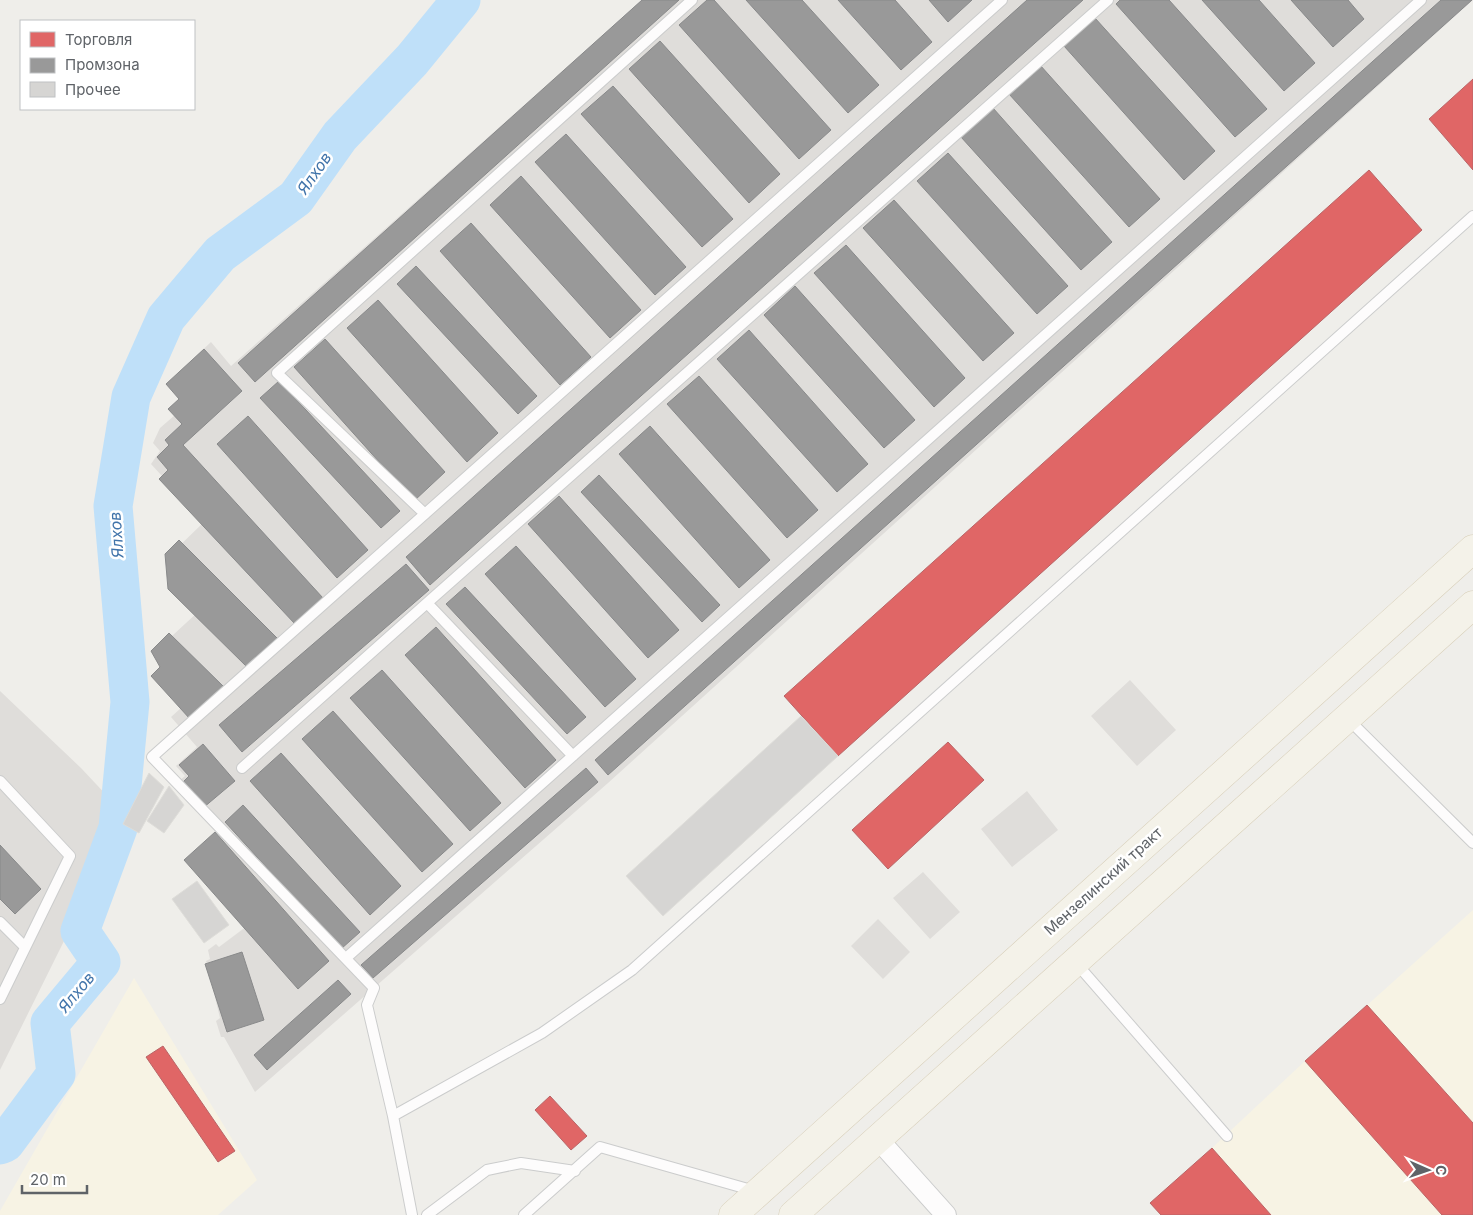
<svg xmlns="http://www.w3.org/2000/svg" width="1473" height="1215" font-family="Inter,sans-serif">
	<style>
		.commercial { fill: #f7f3e4 }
		.industrial { fill: #dfddda }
		.shops { fill: #e06666; stroke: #b96567 }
		.industry { fill: #999; stroke: #88898a }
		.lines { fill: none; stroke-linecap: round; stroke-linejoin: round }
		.river { stroke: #bfe0f9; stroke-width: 39 }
		.building { fill: #d6d5d3; stroke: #deddd9 }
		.service-casing { stroke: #cbcccc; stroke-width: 12 }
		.minor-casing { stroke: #cbcccc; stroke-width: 22 }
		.primary-casing { stroke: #d7ceb8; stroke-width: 29 }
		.service { stroke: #fdfcfc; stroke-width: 10 }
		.minor { stroke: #fdfcfc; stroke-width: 20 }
		.primary { stroke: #f4f2e9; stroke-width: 28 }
		.labels { text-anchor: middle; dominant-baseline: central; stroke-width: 5; stroke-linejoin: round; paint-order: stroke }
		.street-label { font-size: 15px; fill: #5f6368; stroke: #fff }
		.water-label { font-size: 16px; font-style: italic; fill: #4174aa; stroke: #fff }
	</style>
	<rect width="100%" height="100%" fill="#efeeea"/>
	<path class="commercial" d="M1473,910V1215H1161L1212,1148L1305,1061Z
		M134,978L257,1180L218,1215H0V1211Z"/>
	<path class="industrial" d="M642,0H1473L608,783L255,1092L224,1037H221L216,1021L220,1018L206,961L210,959L208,950L216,944L219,947L247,926L192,861L221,834L178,782L185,776L176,766L197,747L171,717L181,708L160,647L199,611L172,553L204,522L151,464L160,451L153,443L160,428L175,415L169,408L183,395L171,380L211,342L231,366Z
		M1130,680L1176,730L1137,766L1091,716Z
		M0,691L81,768L126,816L0,1070Z
		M1027,791L1058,830L1012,867L981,829Z
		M923,872L960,912L930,939L893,898Z
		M878,919L910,952L883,979L851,946Z"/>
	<path class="shops" d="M1473,79V170L1429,119Z
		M1369,170L1422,230L838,756L784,696Z
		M948,742L984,780L888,869L852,830Z
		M1367,1005L1473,1123V1215H1442L1305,1061Z
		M163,1046L235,1151L218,1162L146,1057Z
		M550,1096L587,1136L571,1150L535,1110Z
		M1212,1148L1271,1215H1161L1150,1203Z"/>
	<path class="industry" d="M642,0H679L255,382L238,363Z
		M707,0H714L831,130L799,159L679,25Z
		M746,0H802L879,85L848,113Z
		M838,0H895L932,42L901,70Z
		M929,0H972L948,22Z
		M1027,0H1083L430,585L406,557Z
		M1120,0H1169L1267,109L1235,137L1116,4Z
		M1202,0H1259L1315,63L1284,91Z
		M1291,0H1348L1364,19L1333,47Z
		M1441,0H1472L608,775L595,760Z
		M1095,18L1215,151L1184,180L1064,46Z
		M660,41L780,174L749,203L629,69Z
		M1040,65L1160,199L1129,227L1009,94Z
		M613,86L733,219L702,247L581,114Z
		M993,108L1112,242L1081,270L961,137Z
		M566,134L686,267L655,295L535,162Z
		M948,153L1068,286L1037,314L917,181Z
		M521,176L641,310L610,338L490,205Z
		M894,200L1014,333L983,361L863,228Z
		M471,223L591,357L560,385L440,251Z
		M846,245L965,378L934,407L814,273Z
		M416,266L537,396L518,414L397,284Z
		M795,286L915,420L884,448L764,315Z
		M378,300L498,433L467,462L347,328Z
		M749,330L868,464L837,492L717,359Z
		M325,339L445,472L414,501L294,367Z
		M204,349L242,391L183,445L323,598L295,624L159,479L168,470L157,457L169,445L165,440L182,424L168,409L179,399L166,384Z
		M699,376L818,510L787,538L667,404Z
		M279,381L400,511L381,528L260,398Z
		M248,416L368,550L337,578L217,444Z
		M650,426L770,560L739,588L619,454Z
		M599,475L720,605L702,622L581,492Z
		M559,496L679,630L648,658L528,524Z
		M179,540L278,639L249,669L168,589L165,554Z
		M516,546L636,679L605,707L485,574Z
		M406,564L429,590L242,752L219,725Z
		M465,587L586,717L567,734L446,604Z
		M436,627L556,760L525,788L405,655Z
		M169,633L225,688L190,719L151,676L160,667L151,651Z
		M382,670L501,803L470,831L350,698Z
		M333,711L453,844L422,872L302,739Z
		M203,744L235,781L203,808L182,783L189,776L179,765Z
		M281,753L401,886L370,915L250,781Z
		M586,768L598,782L373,978L361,965Z
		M243,805L360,932L341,949L225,822Z
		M215,832L329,961L298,989L184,860Z
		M0,845L41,889L15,914L0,899Z
		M242,952L264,1020L227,1032L205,964Z
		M338,980L351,994L267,1070L254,1055Z"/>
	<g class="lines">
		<path class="river" d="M0,1145L5,1143L56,1074L50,1023L101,962L80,931L118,828L130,702L113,506L131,397L166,318L220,254L296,198L340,136L412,60L461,0"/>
	</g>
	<path class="building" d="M801,716L838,756L663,916L626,876Z
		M149,773L164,787L139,833L123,824Z
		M169,786L184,805L164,833L147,821Z
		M197,881L229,925L204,943L172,899Z"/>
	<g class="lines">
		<defs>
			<path id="service" d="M425,514L277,373L692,0
				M427,603L1108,0
				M1348,719L1473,843
				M242,768L427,603L573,756
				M0,781L70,856L0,999
				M0,922L25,947
				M346,958L1421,0
				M1076,963L1227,1136
				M393,1116L542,1033L632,970L1473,216
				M412,1215L393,1116L367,1005L374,988L152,757L1002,0
				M427,1215L487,1170L521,1163L575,1171
				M524,1215L600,1147L755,1191"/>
			<path id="minor" d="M877,1138L946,1215"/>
			<path id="primary" d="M733,1215L1473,549
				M793,1215L1473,605"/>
		</defs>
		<use href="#service" class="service-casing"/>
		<use href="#minor" class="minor-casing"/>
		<use href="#primary" class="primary-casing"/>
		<use href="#service" class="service"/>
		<use href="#minor" class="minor"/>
		<use href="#primary" class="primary"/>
	</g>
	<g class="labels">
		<g class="street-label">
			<text transform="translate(1103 881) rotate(-42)">Мензелинский тракт</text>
		</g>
		<g class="water-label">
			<text transform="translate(314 173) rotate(-55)">Ялхов</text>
			<text transform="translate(116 535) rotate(-94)">Ялхов</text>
			<text transform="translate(76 992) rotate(-50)">Ялхов</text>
		</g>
	</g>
	<rect x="20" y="20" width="175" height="90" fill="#ffffff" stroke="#bfc1c3"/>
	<rect x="30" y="32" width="25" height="15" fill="#e06666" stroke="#bfc1c3"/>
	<text x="65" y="45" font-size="15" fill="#5f6368">Торговля</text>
	<rect x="30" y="58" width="25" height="15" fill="#999999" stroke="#bfc1c3"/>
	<text x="65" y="70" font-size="15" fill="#5f6368">Промзона</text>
	<rect x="30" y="82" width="25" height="15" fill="#d6d5d3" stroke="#bfc1c3"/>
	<text x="65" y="95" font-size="15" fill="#5f6368">Прочее</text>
	<g transform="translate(1428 1170) rotate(92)" stroke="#ffffff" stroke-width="4" paint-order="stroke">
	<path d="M0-4L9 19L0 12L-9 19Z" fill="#5f6368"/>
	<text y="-8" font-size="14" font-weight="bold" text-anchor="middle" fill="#5f6368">С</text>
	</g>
	<path d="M22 1185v8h65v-8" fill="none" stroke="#5f6368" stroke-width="2.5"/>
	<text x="30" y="1185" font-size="15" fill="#5f6368" stroke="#ffffff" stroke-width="4" paint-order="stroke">20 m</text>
</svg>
